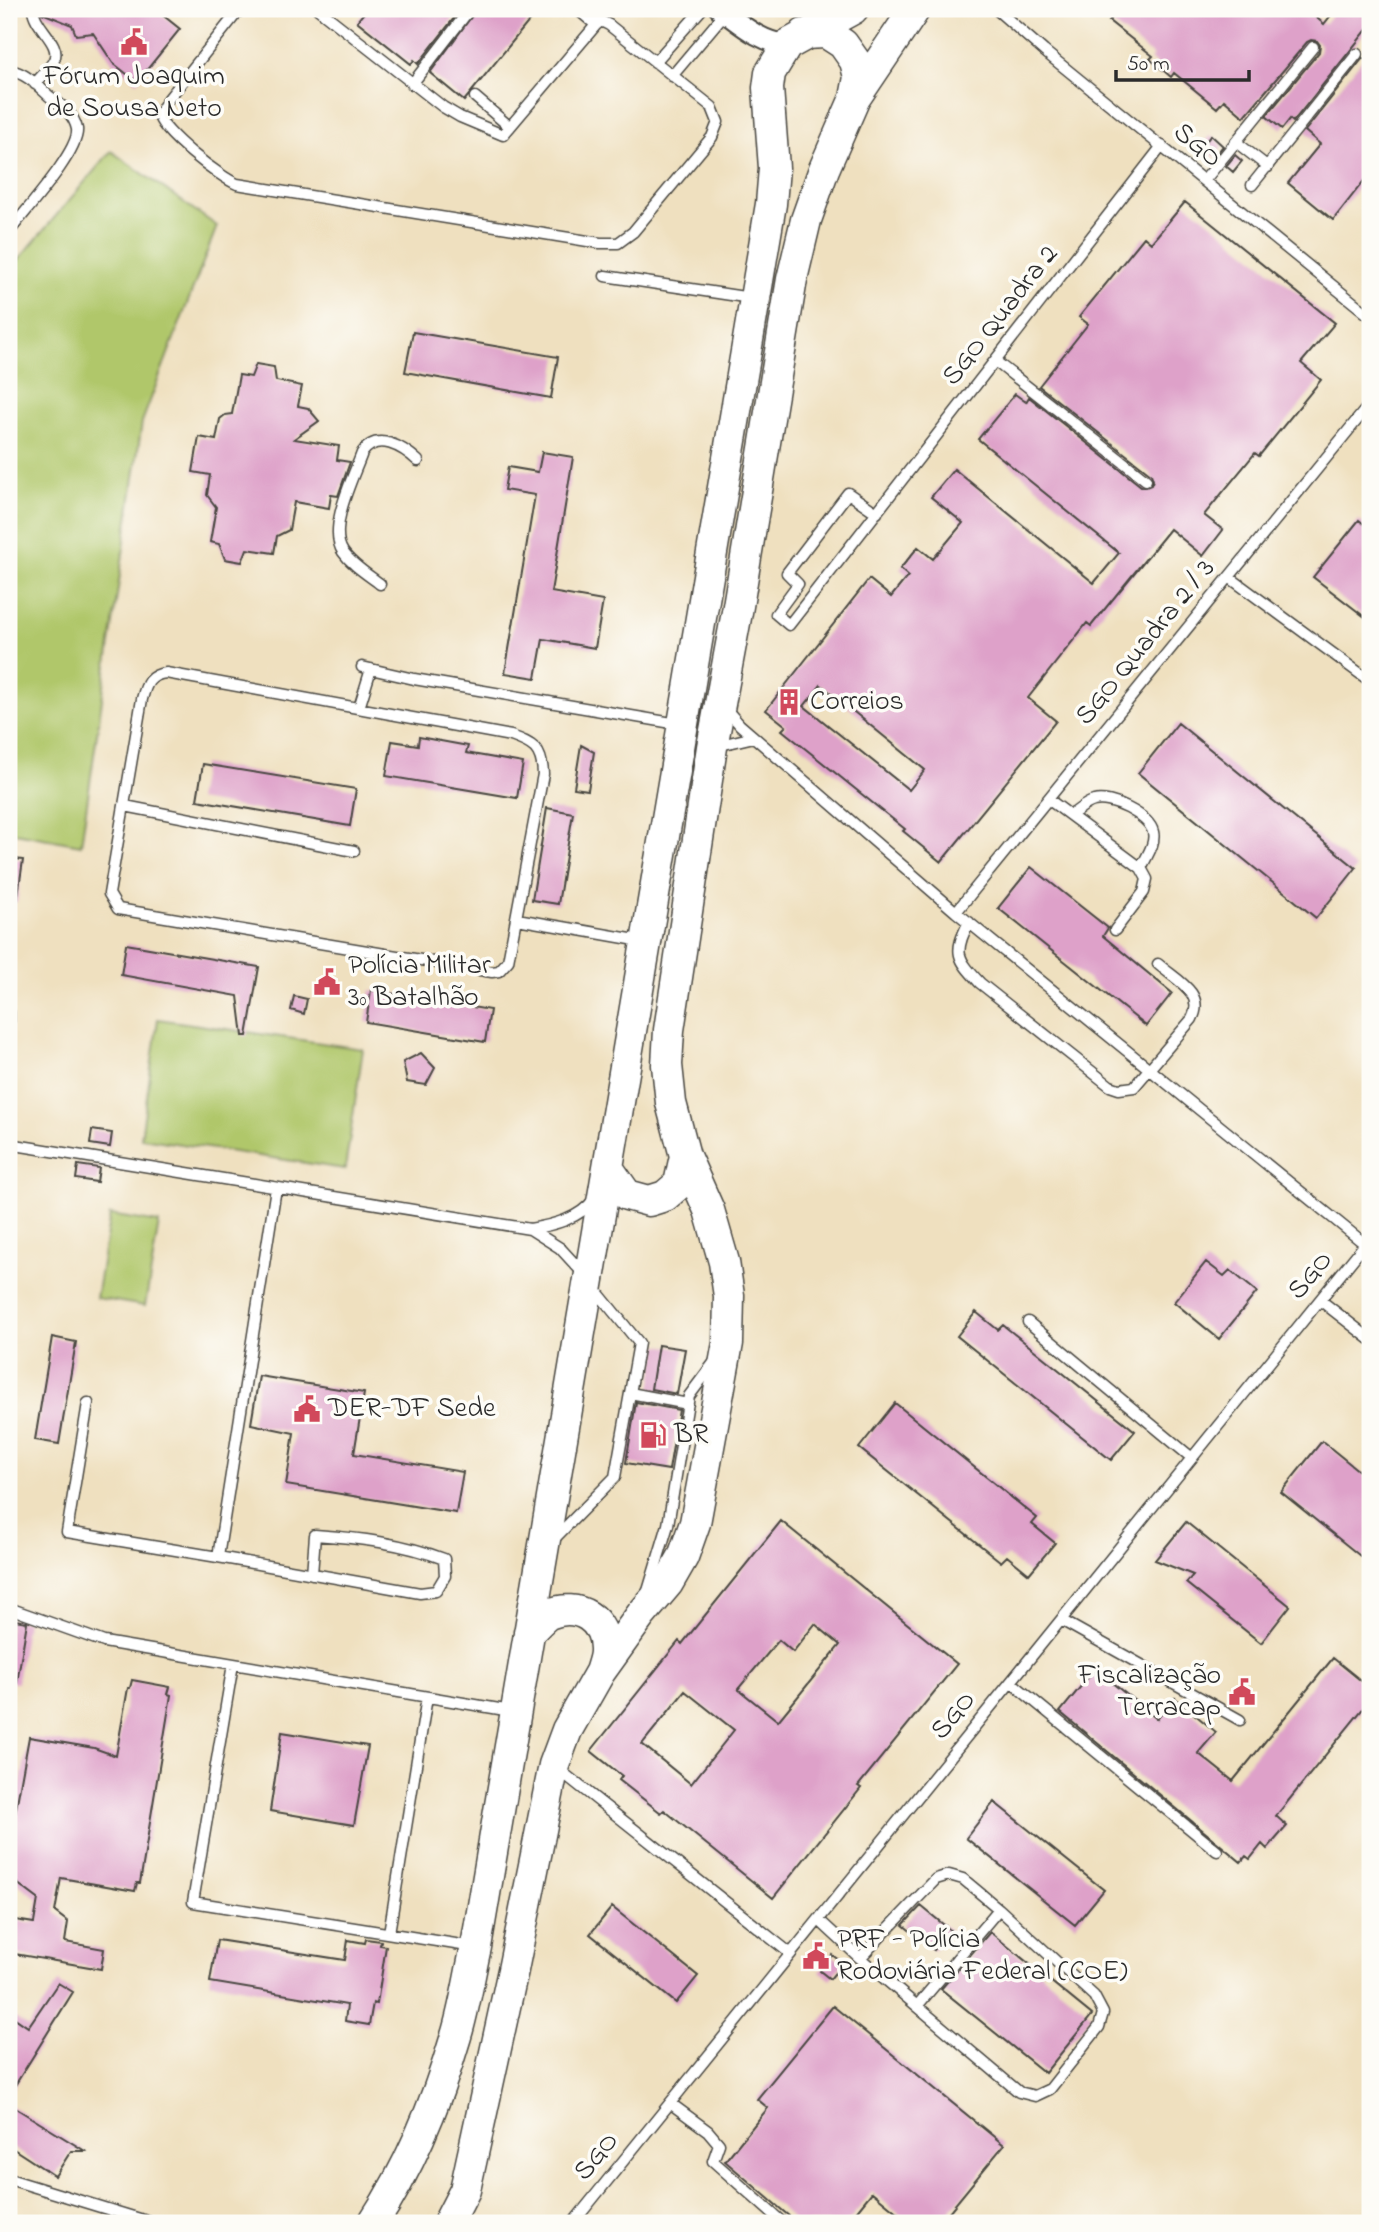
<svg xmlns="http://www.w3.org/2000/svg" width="1379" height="2232" font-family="'Indie Flower',sans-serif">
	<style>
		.grass { fill: #b0c76b; stroke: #6e794b; stroke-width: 2 }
		.building { fill: #dea1c9; fill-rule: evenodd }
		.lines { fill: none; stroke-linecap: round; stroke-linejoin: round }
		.service-casing { stroke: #484641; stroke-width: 13 }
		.minor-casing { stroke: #484641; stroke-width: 23 }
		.primary-casing { stroke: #484641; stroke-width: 33 }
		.service { stroke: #fff; stroke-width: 10 }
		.minor { stroke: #fff; stroke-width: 19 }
		.primary { stroke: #fff; stroke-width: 30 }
		.labels { text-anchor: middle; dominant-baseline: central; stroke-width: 7; stroke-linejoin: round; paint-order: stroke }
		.poi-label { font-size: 28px; fill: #2b2b2b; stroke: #fdfcf7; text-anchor: start }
		.street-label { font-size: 28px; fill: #2b2b2b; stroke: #fdfcf7 }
	</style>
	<rect width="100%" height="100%" fill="#fdfcf7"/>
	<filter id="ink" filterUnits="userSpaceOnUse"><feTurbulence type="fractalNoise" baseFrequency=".0143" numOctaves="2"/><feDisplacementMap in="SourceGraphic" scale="14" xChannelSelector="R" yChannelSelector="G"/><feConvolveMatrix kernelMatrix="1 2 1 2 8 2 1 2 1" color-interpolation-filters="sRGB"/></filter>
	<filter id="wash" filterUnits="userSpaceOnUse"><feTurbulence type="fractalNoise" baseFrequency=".00686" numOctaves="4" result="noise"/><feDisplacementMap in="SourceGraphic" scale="28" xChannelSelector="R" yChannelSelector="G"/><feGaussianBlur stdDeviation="1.57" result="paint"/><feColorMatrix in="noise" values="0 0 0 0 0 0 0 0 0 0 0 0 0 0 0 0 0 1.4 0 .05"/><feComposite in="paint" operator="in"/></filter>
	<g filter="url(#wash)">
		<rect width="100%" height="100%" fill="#efe0bf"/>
		<path class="grass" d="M111,151L217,226L142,422L81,845L9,832V271Z
			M158,1019L363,1049L345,1169L141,1138Z
			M110,1215L159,1223L145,1306L96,1298Z"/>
		<g id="blocks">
			<path class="building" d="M41,9H155L180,29L137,82L113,63L93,33L76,35L72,25L42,13Z
				M367,9H461L418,64L414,60L411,64L357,21Z
				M477,9H539L464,101L430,73Z
				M1119,9H1306L1324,24L1336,9H1370V26L1293,122L1290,119L1282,129L1266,116L1319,52L1320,45L1317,41L1311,40L1307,42L1244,117L1224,100L1217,108L1174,73L1171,77L1150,59L1153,56L1109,21Z
				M1363,58L1370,63V173L1333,220L1288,183L1320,144L1305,131Z
				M1211,135L1223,146L1214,157L1202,146Z
				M1235,155L1242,161L1233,172L1226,166Z
				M1185,202L1335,323L1301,363L1321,380L1259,456L1255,453L1204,515L1223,530L1203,556L1170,529L1091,626L1087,623L1028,698L1056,721L941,862L903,831L905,829L782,730L786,726L766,710L869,579L891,597L908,576L900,569L918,547L933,559L963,523L931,497L954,469L1094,583L1119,553L978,439L1015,394L1026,402L1029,397L1141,486L1146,487L1151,485L1153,480L1151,474L1039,386L1088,324L1079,317L1144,237L1151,243ZM821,685L925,770L909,790L804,706Z
				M413,332L558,357L551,398L405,372Z
				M256,364L274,367L276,381L302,386L298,406L308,408L319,421L294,439L339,446L337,460L350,462L338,496L331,495L329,508L294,502L289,530L277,536L274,553L247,549L242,562L225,559L219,544L210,542L216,507L207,495L210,475L193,472L199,437L216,440L220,419L225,415L232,414L239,375L251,377Z
				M542,452L573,457L551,592L603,601L595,648L543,639L536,678L505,673L535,495L504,490L508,467L538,472Z
				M1359,520L1370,529V621L1313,577Z
				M1178,723L1356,868L1316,918L1138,773Z
				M419,737L468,746L466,753L523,763L517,798L386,776L392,741L418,745Z
				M581,745L594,752L588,790L574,788Z
				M203,764L356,789L350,826L197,800Z
				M547,808L573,813L558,904L532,900Z
				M9,858L23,860L17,902H9Z
				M1031,867L1108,928L1103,936L1172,993L1146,1026L998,908Z
				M126,944L259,967L247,1036H243L238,996L121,975Z
				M371,990L490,1010L485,1042L366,1022Z
				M294,996L307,999L304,1014L291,1010Z
				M421,1053L435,1068L426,1085L407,1082L403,1062Z
				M92,1130L112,1133L110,1147L90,1144Z
				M78,1165L99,1168L97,1182L76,1179Z
				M1206,1262L1224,1276L1230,1270L1257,1292L1219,1339L1174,1302Z
				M976,1312L998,1330L1003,1325L1135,1431L1111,1460L957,1336Z
				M52,1337L76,1342L59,1444L35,1440Z
				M658,1345L685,1349L677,1394L651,1389Z
				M259,1376L364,1393L354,1454L463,1472L456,1513L286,1485L294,1433L251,1424Z
				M636,1402L679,1410L669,1470L626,1463Z
				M895,1403L1037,1518L1032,1524L1055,1543L1029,1574L1007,1556L1001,1562L859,1448Z
				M1322,1441L1370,1480V1564L1281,1492Z
				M781,1521L957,1664L858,1786L861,1788L773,1898L664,1810L661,1813L619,1780L622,1776L591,1751L679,1641L682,1644ZM815,1624L840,1645L778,1721L738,1689L779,1640L793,1652ZM685,1691L734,1730L691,1784L642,1744Z
				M1186,1522L1290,1606L1261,1643L1186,1583L1193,1575L1155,1560Z
				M9,1619L27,1622L17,1683L9,1682Z
				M1333,1658L1370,1688V1700L1276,1816L1287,1826L1267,1849L1262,1844L1250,1859L1246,1856L1241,1862L1060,1712L1095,1669L1157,1719L1175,1698L1216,1732L1198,1753L1233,1781Z
				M132,1680L170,1687L168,1694L171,1695L140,1883H137L135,1891L61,1878L55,1912L68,1922L65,1942L104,1949L101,1969L9,1953V1919L34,1923L38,1899L9,1877V1847L29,1737L94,1748L116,1756L128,1688H130Z
				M282,1732L368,1746L354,1825L270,1811Z
				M994,1802L1104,1890L1075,1925L966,1838Z
				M921,1906L950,1930L934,1950L903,1925Z
				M612,1907L698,1976L676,2003L590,1934Z
				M990,1932L1092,2015L1045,2073L941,1989Z
				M366,1939L381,1941L380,1945L386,1946L377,2004L373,2003L369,2025L345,2021L347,2005L210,1982L217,1940L345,1960L348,1940L365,1943Z
				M832,1955L843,1963L830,1979L820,1971Z
				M58,1983L73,1992L9,2095V2014L28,2027Z
				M833,2006L1004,2145L940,2223H910L872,2192L847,2223H797L725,2161L768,2108L757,2099Z
				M9,2104L85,2151H71L55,2176L9,2146Z"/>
		</g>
	</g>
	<g filter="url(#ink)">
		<use href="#blocks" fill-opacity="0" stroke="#484641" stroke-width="2"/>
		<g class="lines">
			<defs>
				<path id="service" d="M33,9C34,27 62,43 54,60C50,69 41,76 35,84
					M240,9L166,102L159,115C160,131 221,178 237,184L600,243H618L633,232L712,137L718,122L712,107L609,25L601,21L596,25L503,135L460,117L443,107L318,9
					M577,9L596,25
					M996,9L1044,51L1370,316
					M655,62L702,9
					M9,70C26,73 37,85 49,96C60,104 74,114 77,129C80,151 24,212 9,232
					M672,76L725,13
					M412,84L470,9
					M475,97L510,127
					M1236,142L1268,167
					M1204,181L1313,47
					M1252,185L1357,54
					M605,276L751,298
					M995,361L1146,480
					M877,513L848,493L787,573L798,584L776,614L789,625L1162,146
					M1229,577L1370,681
					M380,584C367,574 352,565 343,552C327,529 353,478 362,453C377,431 403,447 418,461
					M362,667L414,679L678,724
					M166,673L511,736C533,744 542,748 543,774L508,961L499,971L492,972L118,909L109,894L142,699C146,684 149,675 166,673Z
					M359,708L371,669
					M725,708L740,725L956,912L1365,1244
					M716,746L754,737
					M1048,799L1141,868L1147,879L1144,892L1115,930
					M125,806L354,851
					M1071,815C1078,811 1085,803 1094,801C1110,796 1149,815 1153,832C1156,844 1146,857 1141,868
					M956,912L1370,404
					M517,919L642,941
					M969,922C953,953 957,958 980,983L1110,1086L1119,1089L1134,1087L1192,1019C1206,993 1176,980 1158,964
					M9,1012V1021
					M9,1144L530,1229C553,1225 580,1219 594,1199
					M276,1188L218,1557L420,1593L436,1591L445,1576L444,1559C402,1543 359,1538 315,1535L312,1574
					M530,1229L560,1248L583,1273
					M1320,1300L1370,1339
					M1028,1322L1192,1458
					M630,1393L688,1404
					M88,1403L67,1532L218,1557
					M553,1540L615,1477L639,1343L594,1288
					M648,1591L668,1525L689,1396L716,1360
					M9,1608L104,1642L511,1711
					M1061,1620L1240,1720
					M233,1664L193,1902L474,1947
					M1011,1682L1217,1851
					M557,1768L791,1954
					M819,1920L860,1958L1019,2092L1035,2096L1050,2089L1099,2027L1103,2013L1094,1996L999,1909L963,1879L949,1875L936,1879L860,1958
					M389,1933L427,1697
					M917,2006L999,1909
					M670,2103L708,2131L719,2144L713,2161L783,2223
					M9,2179L153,2223
					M573,2223L1370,1238"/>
				<path id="minor" d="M720,9C742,25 759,41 787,45"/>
				<path id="primary" d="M804,34L826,33L843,44L855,61L859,77L855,98
					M608,1168L627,1195L649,1201L665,1196L679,1184L685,1156
					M529,1632C535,1627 542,1618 549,1614C578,1602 606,1619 605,1651C605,1658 602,1665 600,1672
					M373,2223C410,2167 437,2101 456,2036C465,2007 469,1977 476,1947L771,204L774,168L768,88L770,73L787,45L853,9
					M448,2223L465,2190L513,1970L554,1765L567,1730L600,1672L641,1615L668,1583L683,1557L695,1523L728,1343L729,1296L724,1262L709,1210L685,1156L671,1103L667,1065L669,1030L712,747L737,612L792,279L806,220L824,169L855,98L915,9"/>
			</defs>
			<use href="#service" class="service-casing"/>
			<use href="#minor" class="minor-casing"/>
			<use href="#primary" class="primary-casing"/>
			<use href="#service" class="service"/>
			<use href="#minor" class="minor"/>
			<use href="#primary" class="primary"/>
		</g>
	</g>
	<defs>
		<symbol id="civic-bare" viewBox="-9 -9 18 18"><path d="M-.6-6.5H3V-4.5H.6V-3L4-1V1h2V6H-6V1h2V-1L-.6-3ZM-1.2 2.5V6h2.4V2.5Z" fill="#d1495b" stroke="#fdfcf7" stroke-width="2.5" paint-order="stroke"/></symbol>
		<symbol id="building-bare" viewBox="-9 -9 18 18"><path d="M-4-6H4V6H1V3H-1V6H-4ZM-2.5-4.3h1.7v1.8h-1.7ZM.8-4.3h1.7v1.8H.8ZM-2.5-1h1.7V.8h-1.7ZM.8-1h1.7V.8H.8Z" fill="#d1495b" stroke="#fdfcf7" stroke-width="2.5" paint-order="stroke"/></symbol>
		<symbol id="fuel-bare" viewBox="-9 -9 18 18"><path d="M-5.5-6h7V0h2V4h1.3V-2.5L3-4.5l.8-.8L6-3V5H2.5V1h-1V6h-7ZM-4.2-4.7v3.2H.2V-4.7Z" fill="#d1495b" stroke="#fdfcf7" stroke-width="2.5" paint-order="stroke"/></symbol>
	</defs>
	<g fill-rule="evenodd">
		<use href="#civic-bare" x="115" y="23" width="38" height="38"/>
		<use href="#building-bare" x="770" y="683" width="38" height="38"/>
		<use href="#civic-bare" x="308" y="963" width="38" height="38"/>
		<use href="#civic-bare" x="288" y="1390" width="38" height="38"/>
		<use href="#fuel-bare" x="634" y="1416" width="38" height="38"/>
		<use href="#civic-bare" x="1223" y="1673" width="38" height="38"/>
		<use href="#civic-bare" x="797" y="1937" width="38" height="38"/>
	</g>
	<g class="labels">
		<g class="poi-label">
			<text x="134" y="77" text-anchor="middle">Fórum Joaquim<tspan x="134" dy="32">de Sousa Neto</tspan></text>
			<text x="810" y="702">Correios</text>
			<text x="348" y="966">Polícia Militar<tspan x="348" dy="32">3º Batalhão</tspan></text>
			<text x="328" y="1409">DER-DF Sede</text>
			<text x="674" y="1435">BR</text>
			<text x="1221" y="1676" text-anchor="end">Fiscalização<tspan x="1221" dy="32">Terracap</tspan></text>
			<text x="837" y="1940">PRF - Polícia<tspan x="837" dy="32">Rodoviária Federal (COE)</tspan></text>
		</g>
		<g class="street-label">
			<text transform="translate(1197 146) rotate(39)">SGO</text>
			<text transform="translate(1001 316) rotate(-52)">SGO Quadra 2</text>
			<text transform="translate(1146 643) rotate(-51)">SGO Quadra 2 / 3</text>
			<text transform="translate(1311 1276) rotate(-51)">SGO</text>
			<text transform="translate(954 1716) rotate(-51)">SGO</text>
			<text transform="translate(597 2157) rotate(-51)">SGO</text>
		</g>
	</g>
	<rect width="1379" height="2232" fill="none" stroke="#fdfcf7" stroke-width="35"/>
	<path d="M1116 70v10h133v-10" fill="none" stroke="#2b2b2b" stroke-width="3.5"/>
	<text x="1127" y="70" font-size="21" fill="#2b2b2b" stroke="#fdfcf7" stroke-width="5" paint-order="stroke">50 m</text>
</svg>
